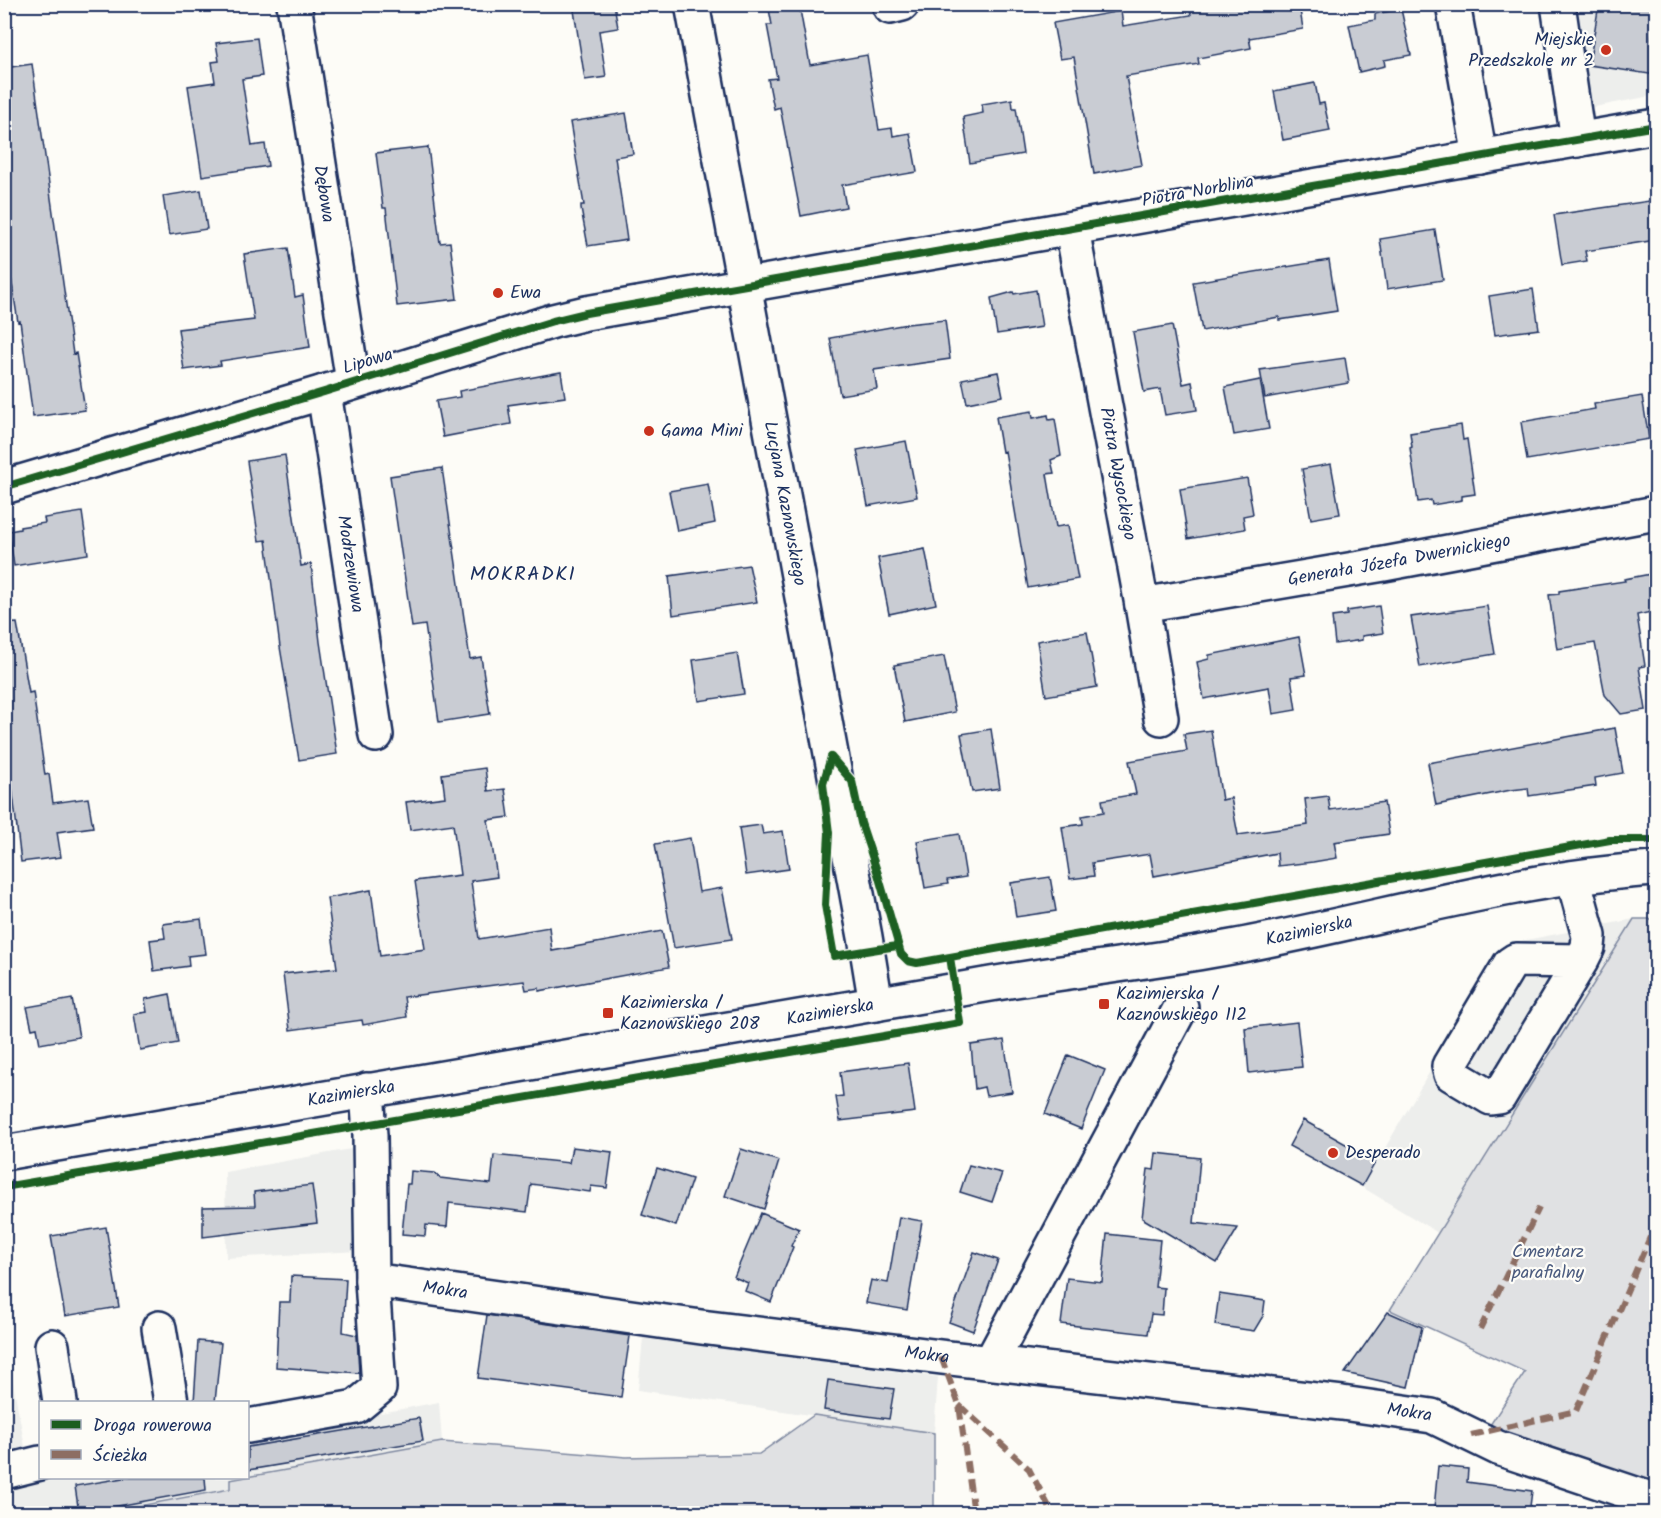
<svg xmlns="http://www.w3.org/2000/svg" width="1661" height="1518" font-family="Kalam,sans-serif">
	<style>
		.built { fill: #edeeec }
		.green { fill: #e0e1e3; stroke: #7e88a0; stroke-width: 1.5 }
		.building { fill: #c9ccd3; stroke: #1b2f5e; stroke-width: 1.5 }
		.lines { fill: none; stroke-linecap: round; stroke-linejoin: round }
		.minor-casing { stroke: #1b2f5e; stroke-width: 38 }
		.major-casing { stroke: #1b2f5e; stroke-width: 38 }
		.minor { stroke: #fdfcf7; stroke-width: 33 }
		.major { stroke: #fdfcf7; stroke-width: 33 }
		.quiet { stroke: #8d6e63; stroke-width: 6; stroke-dasharray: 12 6; stroke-linecap: butt }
		.cycleway-casing { stroke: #fdfcf7; stroke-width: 11 }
		.cycleway { stroke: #1b5e20; stroke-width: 8 }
		.poi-dot { fill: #c8321e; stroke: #fdfcf7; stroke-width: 2 }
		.labels { text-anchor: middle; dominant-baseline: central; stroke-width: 4.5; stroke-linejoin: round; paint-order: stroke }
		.poi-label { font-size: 18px; fill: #1b2f5e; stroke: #fdfcf7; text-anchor: start }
		.street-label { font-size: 18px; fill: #1b2f5e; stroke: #fdfcf7 }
		.park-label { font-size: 18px; fill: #4c5c7f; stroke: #fdfcf7 }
		.neighbourhood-label { font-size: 20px; letter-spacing: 1.5px; fill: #1b2f5e; stroke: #fdfcf7 }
	</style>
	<rect width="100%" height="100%" fill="#fdfcf7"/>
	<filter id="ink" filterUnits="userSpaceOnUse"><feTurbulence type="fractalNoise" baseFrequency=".0167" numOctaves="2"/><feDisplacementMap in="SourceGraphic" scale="12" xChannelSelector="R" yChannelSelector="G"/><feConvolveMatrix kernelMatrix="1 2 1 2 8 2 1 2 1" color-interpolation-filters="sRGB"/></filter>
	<g filter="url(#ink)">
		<path class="built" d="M1550,5H1656V95L1574,111Z
			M1634,919L1438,1233L1362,1187L1505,944Z
			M356,1148L359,1251L226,1258L225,1172Z
			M4,1334L30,1474L40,1478H242L231,1480V1489L102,1513H5Z
			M643,1338L938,1377L934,1433L638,1390Z
			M439,1402L442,1442L248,1477V1438Z"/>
		<path class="green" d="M1634,919H1656V1493L1488,1431L1490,1425L1525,1372L1390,1310Z
			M814,1415L934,1433V1513H102L230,1489V1480L442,1442L626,1457L759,1454Z"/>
		<path class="building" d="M573,4H614L618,28L599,31L606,77L585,80Z
			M768,4H799L810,65L867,55L879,130L892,128L893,136L910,133L917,172L842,185L846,207L801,216L780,107L774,109L768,79L777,78L767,25H772Z
			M1203,4H1299L1303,29L1249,38L1251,48L1198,58L1199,64L1126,76L1142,165L1094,174L1074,57L1060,59L1053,23L1121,11L1123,26L1191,15L1189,7Z
			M1609,4H1656L1652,39L1656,40V75L1589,65L1598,10L1608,11Z
			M1401,9L1411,55L1384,60L1385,66L1359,72L1349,25L1375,20V14Z
			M257,38L262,76L242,79L252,146L265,144L268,166L202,176L188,86L215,82L212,62L219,61L216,43Z
			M32,64L73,354L76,353L85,410L33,417L20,321L18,322L4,232V68Z
			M1315,83L1319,104L1324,103L1330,131L1283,140L1274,91Z
			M1012,99L1013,108H1016L1023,154L970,163L963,117L983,113L982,104Z
			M626,113L633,154L615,157L627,240L588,246L581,209V205H584L570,122Z
			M428,147L440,243L450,242L457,299L397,306L386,208H383L376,153Z
			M201,190L207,229L169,235L163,196Z
			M1656,200V240L1585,251L1587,261L1562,265L1554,215Z
			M1435,230L1443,280L1387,289L1380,239Z
			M288,248L295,297L303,295L310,347L220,361L221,365L184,370L178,329L254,320L244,254Z
			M1329,260L1337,311L1279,320V317L1202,331L1193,282Z
			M1533,289L1539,329L1495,335L1489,296Z
			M1036,290L1042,327L997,334L991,298L1013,292L1014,294Z
			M945,320L950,359L874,370L877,389L840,395L830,338L907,324Z
			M1172,325L1183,384L1192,382L1197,410L1165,415L1160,389L1144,392L1133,332Z
			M1345,358L1349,383L1265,398L1260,370Z
			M561,372L565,397L508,405L511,424L443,437L436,401L460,397L459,391Z
			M998,372L1003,396L967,403L962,379Z
			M1260,380L1269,429L1234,435L1225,387Z
			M1642,396L1649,439L1527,460L1521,422L1595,409L1594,404Z
			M1032,411L1033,418L1048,415L1049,420L1055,419L1061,456L1051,460L1054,473L1047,474L1056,527L1068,525L1078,579L1028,588L1005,451L1002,452L996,417Z
			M1461,425L1463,440L1467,439L1475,494L1462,496V500L1432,505L1431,500L1418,502L1410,448L1412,447L1410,433Z
			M906,441L917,497L868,506L857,450Z
			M285,455L301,566L311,564L320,642L337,754L299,760L280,647L266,540L259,541L247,461Z
			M1331,464L1340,514L1311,519L1302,469Z
			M442,468L470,659L481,657L490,714L439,722L425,625L412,627L390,476Z
			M1247,478L1253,514L1243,516L1245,529L1188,539L1180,489Z
			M708,484L715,523L677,531L669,491Z
			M82,512L88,554L14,566L9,531L20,529V527L45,523L44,518Z
			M925,549L936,604L889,614L878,558Z
			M749,565L757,602L673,615L669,576Z
			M1656,573V611L1637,615L1645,666L1639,667L1646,710L1621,714L1605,695L1595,643L1557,649L1549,595L1559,594V591L1625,581L1624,579Z
			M1379,606L1383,633L1362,636V640L1335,644L1332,617L1347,615V611Z
			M1487,606L1495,654L1420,667L1411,617Z
			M17,623L29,693L33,692L45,775L49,774L53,803L88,798L93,827L57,832L61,857L21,862L9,761L4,762V624Z
			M1087,632L1097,687L1046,696L1037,641Z
			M1299,637L1306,675L1291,677L1296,710L1273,714L1269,687L1204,699L1197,662L1209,659V655Z
			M737,653L744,694L699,701L693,660Z
			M944,656L955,712L905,722L894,665Z
			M1615,728L1623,773L1595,778L1596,786L1529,796L1528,788L1511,790L1436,805L1428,763Z
			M991,729L1000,788L972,792L961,734Z
			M1211,730L1222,800L1231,798L1238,835L1308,825L1305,799L1328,796L1330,810L1384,802L1389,834L1334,842L1337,858L1313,862L1278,866L1277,853L1154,876L1150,854L1092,863L1094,876L1070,879L1062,827L1083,824L1082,816L1104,812L1102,800L1136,794L1129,761L1187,751L1184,734Z
			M485,768L488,791L505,789L509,817L488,820L497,877L471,881L479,939L549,927L552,951L662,931L669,967L539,991V988L526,990L524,981L404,997L407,1017L363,1025L362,1020L290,1030L283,974L337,968L327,898L371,890L380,956L425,949L415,881L460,875L453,824L410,830L406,802L445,797L442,774Z
			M761,825L763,834L783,831L789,869L746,875L739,828Z
			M959,834L966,877L947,880L948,884L925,888L917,841Z
			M690,838L699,892L722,888L732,939L674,948L655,844Z
			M1050,877L1056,911L1016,917L1011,883Z
			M201,919L206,954L188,956L189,966L154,971L150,940L165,938L163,924Z
			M170,994L178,1043L140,1050L134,1014L147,1012L145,999Z
			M72,999L79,1037L40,1044L37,1028L32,1029L27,1007Z
			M1297,1022L1302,1067L1249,1073L1245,1028Z
			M1004,1040L1012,1092L986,1096L984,1087L975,1089L971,1045Z
			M1068,1055L1105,1070L1081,1129L1045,1114Z
			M908,1063L915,1112L840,1121L836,1097L843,1096L840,1072Z
			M1303,1120L1376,1161L1362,1186L1289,1146Z
			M572,1147L612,1152L607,1188L591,1186L590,1192L531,1184L527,1212L449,1203L447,1227L426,1225L425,1236L402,1234L407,1184H410L411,1171L434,1173L440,1178L491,1184L494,1155L569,1163Z
			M741,1149L779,1161L764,1209L725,1196Z
			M1156,1153L1200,1158L1194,1223L1238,1228L1217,1263L1142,1218L1148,1169L1154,1170Z
			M969,1165L1002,1173L992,1202L960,1192Z
			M657,1168L692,1179L676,1226L642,1215Z
			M312,1185L317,1223L203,1237V1207L255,1206L254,1192Z
			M761,1213L799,1229L791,1246L793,1247L771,1302L745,1291L748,1283L734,1277Z
			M899,1217L922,1221L907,1310L866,1303L871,1280L888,1283Z
			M106,1227L119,1307L65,1316L51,1236Z
			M1107,1234L1160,1240L1155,1287L1164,1288L1162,1315L1151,1314L1148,1334L1061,1324L1067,1278L1102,1282Z
			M974,1252L998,1260L973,1331L949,1322Z
			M291,1276L346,1279L343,1332L357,1335L359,1373L276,1367L279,1302H290Z
			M1219,1294L1265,1301L1263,1316L1254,1331L1215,1325Z
			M1388,1312L1422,1327L1408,1387L1345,1373Z
			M487,1315L630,1336L621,1397L478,1378Z
			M198,1341L221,1343L215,1402H194Z
			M828,1380L894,1389L889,1419L824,1410Z
			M419,1418L423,1441L248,1470V1447Z
			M1438,1466L1468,1469L1467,1482L1532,1491L1529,1514H1476L1434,1509Z
			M123,1478H205L206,1490L79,1513L75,1486Z"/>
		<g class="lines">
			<defs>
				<g id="minor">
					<path id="s1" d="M294,4L353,382"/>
					<path id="s2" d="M692,4L865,937L876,1004"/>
					<path d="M1453,4L1480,157"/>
					<path d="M1558,4L1578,140"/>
					<path d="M890,7L902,4"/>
					<path id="s3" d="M1072,229L1142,605L1161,718"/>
					<path id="s4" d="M324,392L376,735"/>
					<path d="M4,487L324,392L553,321L586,313L1656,126"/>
					<path id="s5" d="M1142,605L1384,564L1656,513"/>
					<path d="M1573,878L1589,936L1588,947L1581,961L1499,1097L1491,1098L1451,1074L1449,1066L1510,964L1516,960L1581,961"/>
					<path id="s6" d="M367,1090L370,1135L372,1280L701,1327L941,1357L1342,1403L1432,1416L1498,1448L1656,1501"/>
					<path d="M159,1328L171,1402"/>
					<path d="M52,1346L60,1402"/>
					<path d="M991,1362L1181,1007"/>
					<path d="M248,1426L356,1407L379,1388L372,1280"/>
					<path d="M4,1472L40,1463"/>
				</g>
				<g id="major">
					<path id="s7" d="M4,1153C325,1097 647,1046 968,988C1048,973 1129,965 1209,951C1358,926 1505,878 1656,869"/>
				</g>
			</defs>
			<use href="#minor" class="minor-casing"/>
			<use href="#major" class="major-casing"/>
			<use href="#minor" class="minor"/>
			<use href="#major" class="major"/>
			<path class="quiet" d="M1480,1329L1539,1208
				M941,1357L959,1405L974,1514
				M959,1405L1029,1469L1053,1514
				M1471,1435L1576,1411L1650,1237"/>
			<defs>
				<path id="cycleway" d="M4,487L324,392L553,321L586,313L1656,126
					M831,757L823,784L829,833L825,905L834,956L897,946
					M831,757L852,781L861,823L878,874L901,954L908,961L917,963L950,957
					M4,1187L960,1023L950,957L1610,840H1656"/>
			</defs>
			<use href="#cycleway" class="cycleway-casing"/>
			<use href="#cycleway" class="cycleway"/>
		</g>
	</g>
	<g class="poi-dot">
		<circle cx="1606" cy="50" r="6"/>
		<circle cx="498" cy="293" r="6"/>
		<circle cx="649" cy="431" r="6"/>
		<rect x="1098" y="998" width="12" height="12" rx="3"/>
		<rect x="602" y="1007" width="12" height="12" rx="3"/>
		<circle cx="1333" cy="1153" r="6"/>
	</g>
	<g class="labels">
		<g class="poi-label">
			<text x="1594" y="40" text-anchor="end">Miejskie<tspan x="1594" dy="21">Przedszkole nr 2</tspan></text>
			<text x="510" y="293">Ewa</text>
			<text x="661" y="431">Gama Mini</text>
			<text x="1116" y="994">Kazimierska /<tspan x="1116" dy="21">Kaznowskiego 112</tspan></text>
			<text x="620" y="1003">Kazimierska /<tspan x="620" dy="21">Kaznowskiego 208</tspan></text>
			<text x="1345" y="1153">Desperado</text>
		</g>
		<g class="street-label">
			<text transform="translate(1198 192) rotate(-10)">Piotra Norblina</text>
			<text stroke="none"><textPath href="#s1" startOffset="192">Dębowa</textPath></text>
			<text transform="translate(368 362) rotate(-17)">Lipowa</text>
			<text stroke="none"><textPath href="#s3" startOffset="249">Piotra Wysockiego</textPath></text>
			<text stroke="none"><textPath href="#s2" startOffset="508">Lucjana Kaznowskiego</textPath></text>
			<text stroke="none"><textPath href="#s5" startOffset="261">Generała Józefa Dwernickiego</textPath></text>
			<text stroke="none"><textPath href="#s4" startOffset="174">Modrzewiowa</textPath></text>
			<text stroke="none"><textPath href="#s7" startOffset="1324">Kazimierska</textPath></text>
			<text stroke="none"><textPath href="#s7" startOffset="838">Kazimierska</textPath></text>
			<text stroke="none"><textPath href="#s7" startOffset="352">Kazimierska</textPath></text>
			<text stroke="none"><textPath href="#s6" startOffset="264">Mokra</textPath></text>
			<text stroke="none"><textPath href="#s6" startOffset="750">Mokra</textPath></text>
			<text stroke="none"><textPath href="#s6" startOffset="1236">Mokra</textPath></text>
		</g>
		<g class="park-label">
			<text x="1548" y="1252">Cmentarz<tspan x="1548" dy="21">parafialny</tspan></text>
		</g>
		<g class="neighbourhood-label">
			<text x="523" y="575">MOKRADKI</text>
		</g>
	</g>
	<rect width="1661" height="1518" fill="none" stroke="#fdfcf7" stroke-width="24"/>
	<rect x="12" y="12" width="1637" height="1494" fill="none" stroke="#1b2f5e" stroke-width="2" filter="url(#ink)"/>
	<rect x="39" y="1401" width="210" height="78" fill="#fdfcf7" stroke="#a3aaba" stroke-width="1.5"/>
	<rect x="51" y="1420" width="30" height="9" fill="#1b5e20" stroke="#a3aaba" stroke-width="1.5"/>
	<text x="93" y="1431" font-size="18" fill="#1b2f5e">Droga rowerowa</text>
	<rect x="51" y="1450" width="30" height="9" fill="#8d6e63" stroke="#a3aaba" stroke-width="1.5"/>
	<text x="93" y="1461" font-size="18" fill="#1b2f5e">Ścieżka</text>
</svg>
